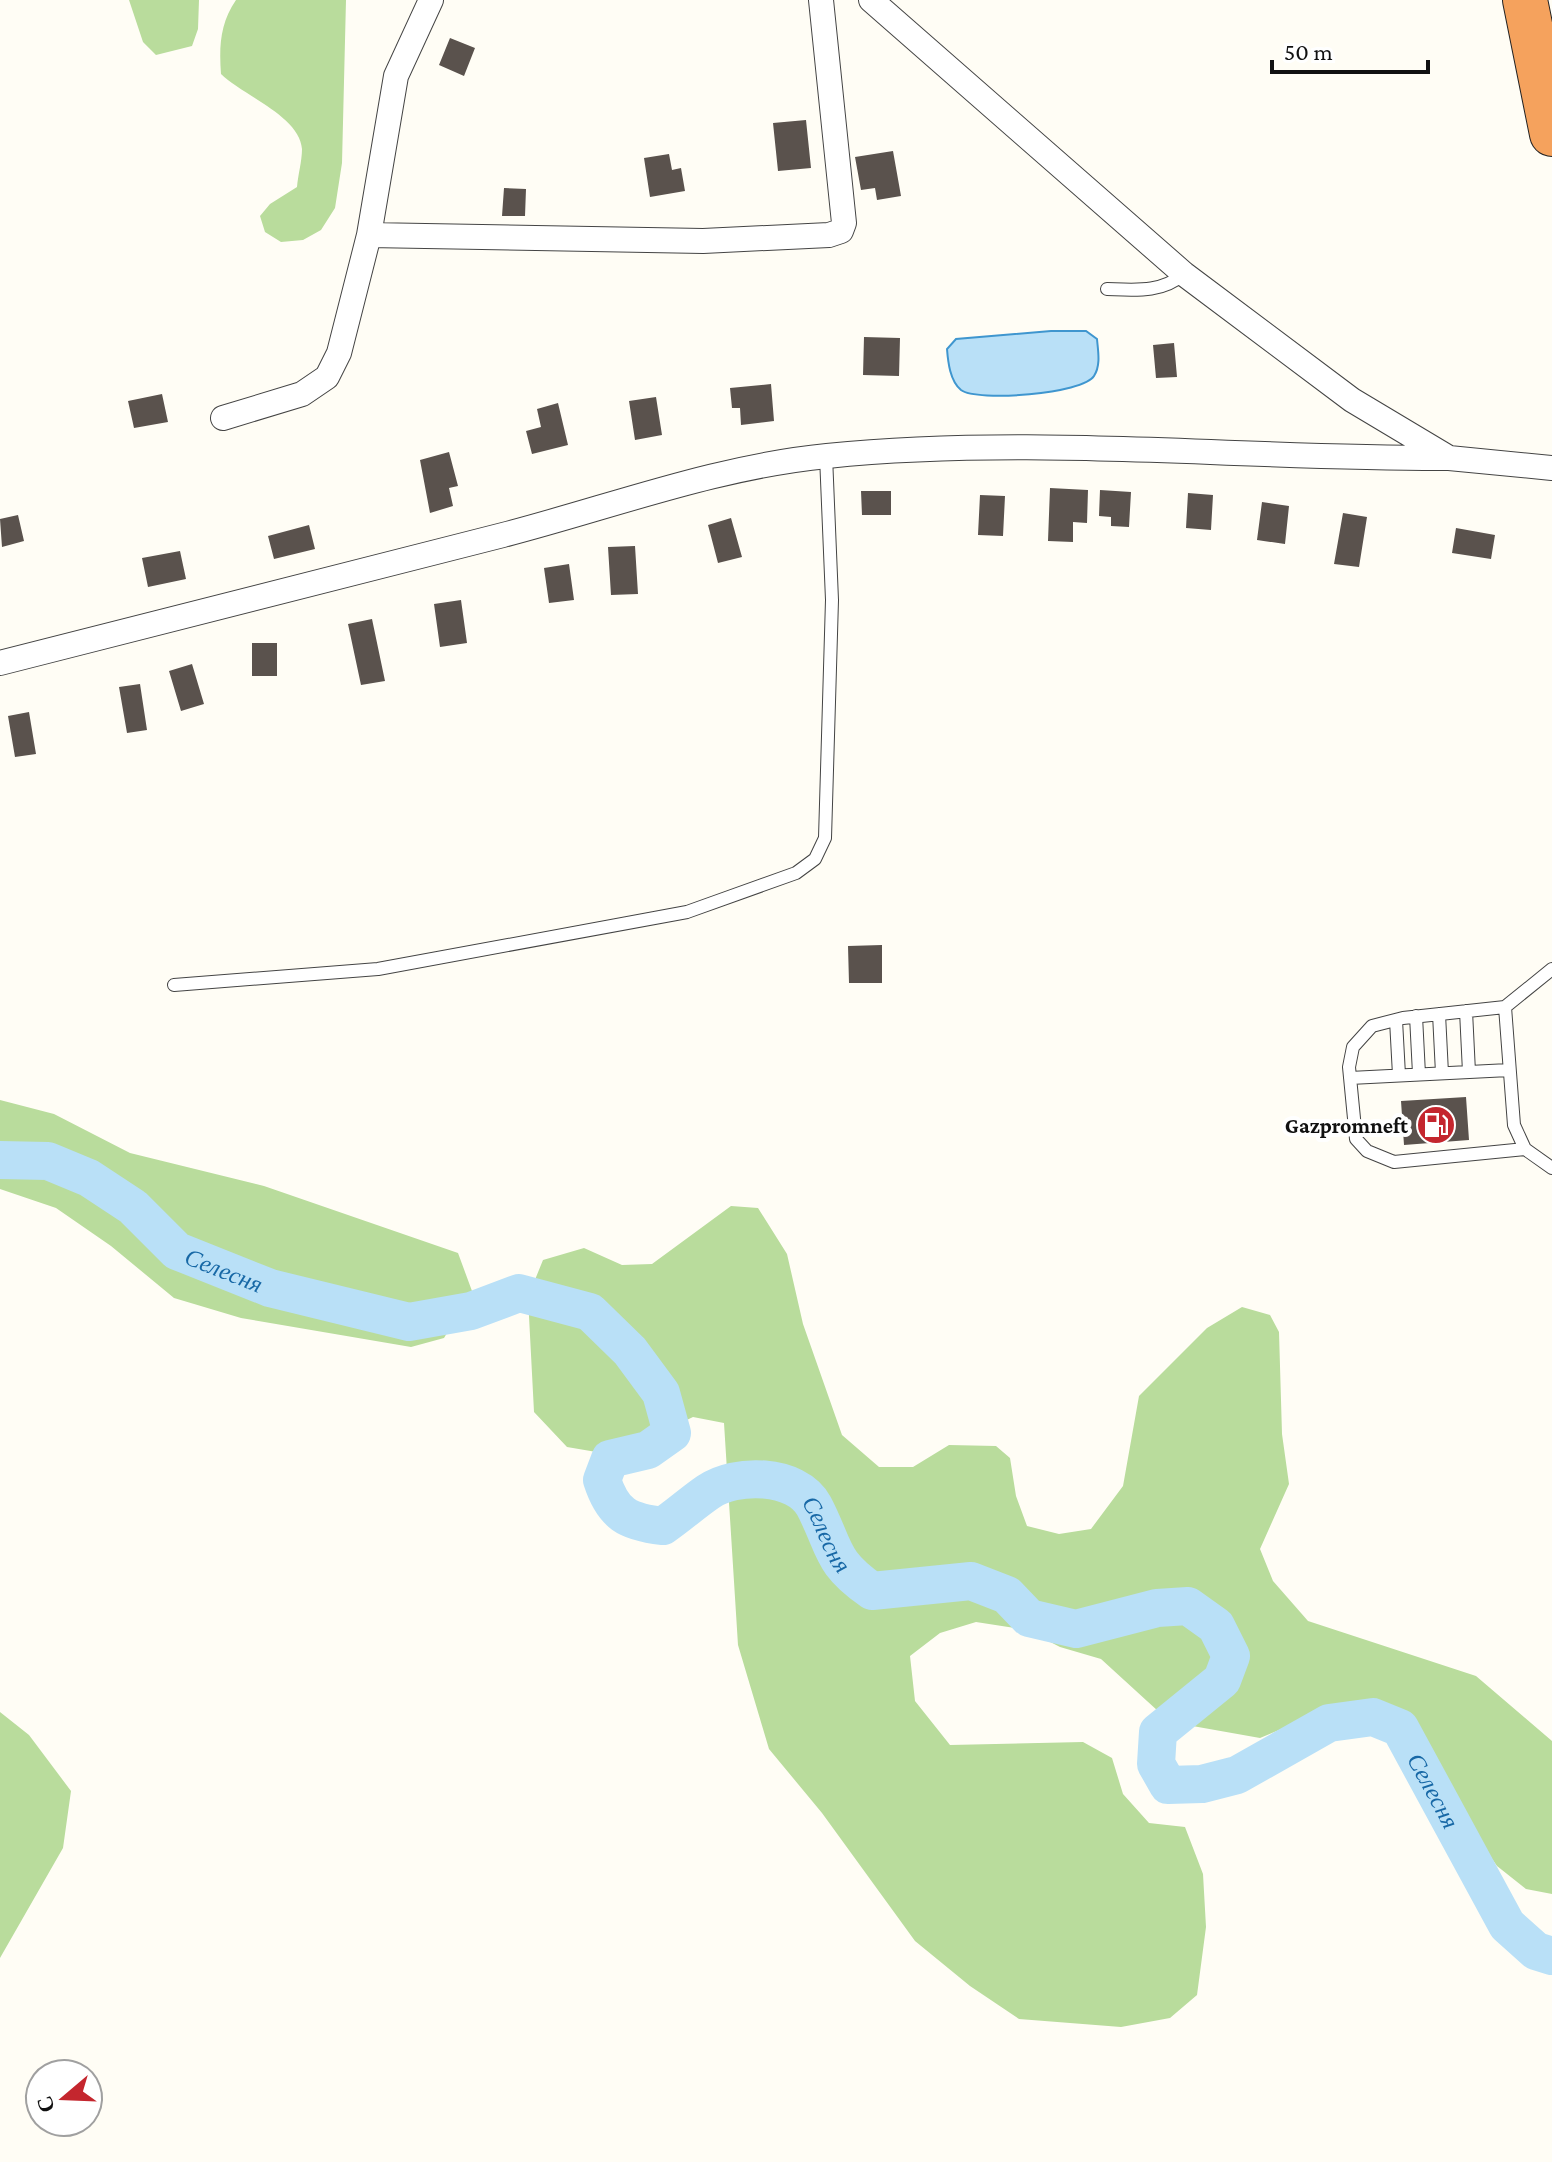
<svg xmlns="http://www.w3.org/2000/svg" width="1552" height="2162" font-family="'Crimson Pro',serif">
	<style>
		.forest { fill: #b9dc9c }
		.water { fill: #b9e0f7; stroke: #3f96cf; stroke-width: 2 }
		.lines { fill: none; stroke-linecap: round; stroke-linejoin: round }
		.river { stroke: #b9e0f7; stroke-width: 38 }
		.building { fill: #5a524d }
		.lane-casing { stroke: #444; stroke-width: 14 }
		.street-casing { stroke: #444; stroke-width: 26 }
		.highway-casing { stroke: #222; stroke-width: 46 }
		.lane { stroke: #fff; stroke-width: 12 }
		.street { stroke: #fff; stroke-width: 24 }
		.highway { stroke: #f5a25d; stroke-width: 44 }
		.labels { text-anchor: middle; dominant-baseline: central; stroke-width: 8; stroke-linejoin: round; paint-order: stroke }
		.poi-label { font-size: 22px; font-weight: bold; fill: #111; stroke: #fff; text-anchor: end }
		.water-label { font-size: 24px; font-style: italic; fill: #1768a6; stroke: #fff }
	</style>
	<rect width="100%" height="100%" fill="#fffdf5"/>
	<path class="forest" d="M129,0H199L198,29L192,46L156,55L143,42Z
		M236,0H346L342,163L335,208L321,230L303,240L281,242L265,232L260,216L270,204L297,187C298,175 302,161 302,149C300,116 242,95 221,74C219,47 220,23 236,0Z
		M0,1100L54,1114L130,1153L264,1186L458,1253L472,1291L444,1338L411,1347L241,1318L174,1298L111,1246L56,1208L0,1189Z
		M731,1206L758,1208L787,1254L803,1324L842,1435L879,1467H913L949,1445L996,1446L1010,1458L1016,1496L1027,1526L1059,1534L1091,1529L1123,1486L1139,1396L1207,1328L1242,1307L1270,1315L1279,1332L1282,1434L1289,1484L1260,1549L1273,1581L1308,1621L1476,1676L1552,1741V1894L1526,1889L1497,1866L1460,1813L1406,1717L1384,1705L1347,1702L1260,1738L1170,1722L1101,1659L1060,1647L1027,1630L976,1622L940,1633L910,1656L915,1701L950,1745L1083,1742L1112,1758L1123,1794L1149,1823L1185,1827L1203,1874L1206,1927L1197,1995L1170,2018L1121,2027L1019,2019L970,1986L915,1941L822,1813L769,1749L738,1645L724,1423L693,1417L614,1455L567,1447L534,1412L528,1297L543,1260L584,1248L622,1265L652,1264Z
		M0,1712L29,1735L71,1791L63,1848L0,1958Z"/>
	<path class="water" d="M1051,331H1086L1097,339C1098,351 1101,365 1094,376C1083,394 977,402 961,390C950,381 948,362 947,349L956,339Z"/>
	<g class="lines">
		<path class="river" id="s1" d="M0,1160L48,1161L89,1178L133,1207L177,1251L270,1288L409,1322L471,1311L519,1293L590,1312L630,1351L661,1393L672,1433L648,1450L610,1459L602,1480C613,1514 627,1522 663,1526C679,1515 692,1503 708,1492C735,1473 796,1473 814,1506C836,1548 829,1561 872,1591L971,1581L1007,1595L1029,1618L1076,1629L1157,1608L1188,1606L1216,1626L1231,1656L1222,1680L1158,1732L1156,1764L1168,1785L1202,1784L1237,1775L1329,1723L1373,1717L1400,1728L1507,1925L1536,1951L1552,1956"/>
	</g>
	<path class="building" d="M450,38L475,48L464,76L439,65Z
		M806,120L811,168L778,171L773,123Z
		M893,151L901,196L877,200L875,188L861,190L855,157Z
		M669,154L672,170L681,168L685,191L650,197L644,158Z
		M504,188L526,189L525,216H502Z
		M864,337L900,338L899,376L863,375Z
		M1174,343L1177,377L1156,378L1153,345Z
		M771,384L774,421L741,425L740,408H732L730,388Z
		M162,394L168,422L134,428L128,401Z
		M656,397L662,435L635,440L629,401Z
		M558,403L568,445L532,454L526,431L541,427L537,409Z
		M449,452L458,486L449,488L453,506L430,513L420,460Z
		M1050,488L1088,490L1087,523L1073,522V542L1048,541Z
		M1100,490L1131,492L1129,527L1111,526V517L1099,516Z
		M861,491H891V515H862Z
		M1188,493L1213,495L1211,530L1186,528Z
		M980,495L1005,496L1003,536L978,535Z
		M1262,502L1289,506L1285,544L1257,540Z
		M1343,513L1367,517L1359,567L1334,564Z
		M18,515L24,541L2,547L0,519Z
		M731,518L742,557L718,563L708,525Z
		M309,525L315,549L274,559L268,536Z
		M1456,528L1495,535L1491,559L1452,553Z
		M635,546L638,594L611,595L608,547Z
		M180,551L186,579L148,587L142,558Z
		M569,564L574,600L549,603L544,568Z
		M461,600L467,643L440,647L434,604Z
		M372,619L385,681L361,685L348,624Z
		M252,643H277V676H252Z
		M192,664L204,704L181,711L169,671Z
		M140,684L147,730L127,733L119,687Z
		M29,712L36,754L15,757L8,716Z
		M882,945V983H849L848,946Z
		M1466,1097L1469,1140L1404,1145L1401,1101Z"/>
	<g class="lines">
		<defs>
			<path id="lane" d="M1107,289C1136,290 1161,293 1184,274
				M1552,969L1505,1007L1514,1125L1525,1149L1552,1168
				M174,985L378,969L687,912L796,873L815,859L825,838L832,600L826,456
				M1505,1007L1403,1018L1372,1026L1353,1047L1349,1067L1356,1139L1367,1151L1394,1162L1525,1149
				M1466,1011L1469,1072
				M1439,1014L1442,1073
				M1416,1016L1419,1074
				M1396,1020L1399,1075
				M1350,1078L1509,1070"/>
			<path id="street" d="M871,0L1184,274L1352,400L1449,458L1552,468
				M369,235L703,241L829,235L841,231L844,223L821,0
				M223,418L302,394L327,377L339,353L369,235L396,76L431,0
				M0,663C168,621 336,579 503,535C611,507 715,467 827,456C1034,435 1242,459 1449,458"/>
			<path id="highway" d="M1525,0L1552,134"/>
		</defs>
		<use href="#lane" class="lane-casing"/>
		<use href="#street" class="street-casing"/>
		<use href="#highway" class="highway-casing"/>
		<use href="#lane" class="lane"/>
		<use href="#street" class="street"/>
		<use href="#highway" class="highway"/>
	</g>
	<defs>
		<symbol id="fuel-disc" viewBox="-11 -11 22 22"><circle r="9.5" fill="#c4262e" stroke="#fff"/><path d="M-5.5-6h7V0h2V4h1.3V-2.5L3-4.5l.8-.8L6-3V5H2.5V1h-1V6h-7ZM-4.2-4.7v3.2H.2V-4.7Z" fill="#fff"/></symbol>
	</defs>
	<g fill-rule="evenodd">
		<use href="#fuel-disc" x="1414" y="1103" width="44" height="44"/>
	</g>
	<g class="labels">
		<g class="poi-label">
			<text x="1408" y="1125">Gazpromneft</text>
		</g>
		<g class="water-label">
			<text stroke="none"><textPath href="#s1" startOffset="258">Селесня</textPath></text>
			<text stroke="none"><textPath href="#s1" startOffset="1166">Селесня</textPath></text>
			<text stroke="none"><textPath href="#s1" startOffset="2126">Селесня</textPath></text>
		</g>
	</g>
	<g transform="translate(64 2098) rotate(251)"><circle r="38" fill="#ffffff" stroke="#a0a0a0" stroke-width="2"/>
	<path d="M0-6L14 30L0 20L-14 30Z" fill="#c4262e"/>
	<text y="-12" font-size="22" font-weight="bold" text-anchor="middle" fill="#111111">С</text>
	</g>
	<path d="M1272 60v12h156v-12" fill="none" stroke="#111111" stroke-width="4"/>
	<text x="1284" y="60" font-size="24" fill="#111111" stroke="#ffffff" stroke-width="6" paint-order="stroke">50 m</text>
</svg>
